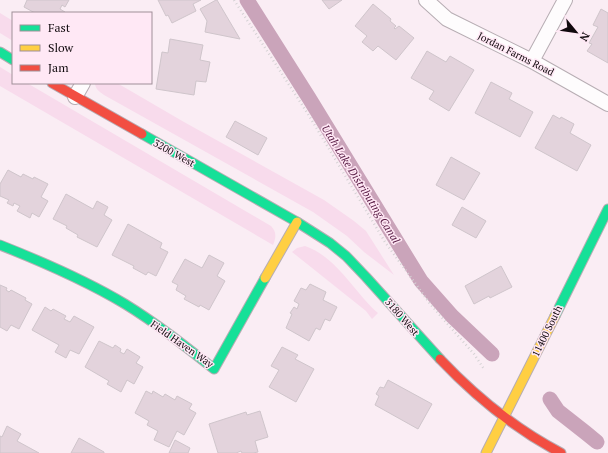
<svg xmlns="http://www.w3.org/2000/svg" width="608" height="453" font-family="'PT Serif',serif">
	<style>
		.green { fill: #f8dbec }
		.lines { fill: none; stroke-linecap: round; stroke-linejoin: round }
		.canal { stroke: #caa4ba; stroke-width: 15 }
		.building { fill: #e3d3dc; stroke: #cfc5cb }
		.street-casing { stroke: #b7adb3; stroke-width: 16 }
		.fast-casing { stroke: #b7adb3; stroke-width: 11 }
		.slow-casing { stroke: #b7adb3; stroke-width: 11 }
		.jam-casing { stroke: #b7adb3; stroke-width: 11 }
		.path { stroke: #d5d2d4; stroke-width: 2.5; stroke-dasharray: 1 3; stroke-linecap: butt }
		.street { stroke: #fefcfd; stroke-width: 14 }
		.fast { stroke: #16e098; stroke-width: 9 }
		.slow { stroke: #ffcf43; stroke-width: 9 }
		.jam { stroke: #f24e42; stroke-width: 9 }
		.labels { text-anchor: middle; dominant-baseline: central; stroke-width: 3; stroke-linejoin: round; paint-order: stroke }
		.street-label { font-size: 10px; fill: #10090d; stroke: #ffe8f5 }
		.water-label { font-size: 11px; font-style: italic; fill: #571a43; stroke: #ffe8f5 }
	</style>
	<rect width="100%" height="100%" fill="#faedf4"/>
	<path class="green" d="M0,13L13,21V41L0,33Z
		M0,67L13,75V83H27L271,226C277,232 276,238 273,245L0,86Z
		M95,83H117L184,122L324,200L354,221L366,231L394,275L364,252L347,236L313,212L104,95C100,92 95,89 95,83Z
		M305,246C337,257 354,292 378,313L372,319L366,311L292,252L297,248Z"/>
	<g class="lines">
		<path class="canal" d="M247,0L309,98L421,281L452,316L492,354
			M550,399L558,411L586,433L597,442"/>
	</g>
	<path class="building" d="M27,0H69L65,7L62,5L60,9L65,12V13H35L24,7Z
		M158,0H201L193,4L196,11L172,23L168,15L166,16Z
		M216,0H217L240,39L205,32L207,21L200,9Z
		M322,0H342L329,9Z
		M373,4L391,19L390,21L396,26L394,28L395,29L399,26L414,38L396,60L378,46L373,51L362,42L367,36L355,26Z
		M601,9L608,13V63L587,51L592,44L589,43L598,27L593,25Z
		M170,39L203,45L200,60L210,62L206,82L196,81L194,95L156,89L162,52L168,53Z
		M427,51L446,62L450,56L474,70L449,111L429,99L434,91L411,78Z
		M491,82L512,93L509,99L533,112L520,137L475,113Z
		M553,115L560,119L561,117L574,124L570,133L591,145L577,171L535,148Z
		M235,121L267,138L258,155L226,137Z
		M451,157L480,173L464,200L436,185Z
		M8,170L21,177L23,174L33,179L34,177L48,184L41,197L48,201L39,217L32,213L30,218L17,211L20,206L14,203L13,206L7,203L9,200L0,196V184Z
		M66,194L93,209L97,201L108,207L104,215L112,220L97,247L77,237L78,235L66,228L67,226L53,219Z
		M462,207L486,221L476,238L452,225Z
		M128,224L162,243L160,248L168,252L156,276L148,272L146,275L133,268L134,266L112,255Z
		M209,255L224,263L217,276L225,281L209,310L200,305L199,307L184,299L186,296L176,290L178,285L172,282L185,259L202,268Z
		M501,266L512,287L490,298L489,296L474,304L465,286Z
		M310,284L326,292L323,300L337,307L330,321L325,319L320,330L316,328L309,341L286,328L292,314L290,313L294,307L297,309L299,304L294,301L301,288L306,290Z
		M0,285L7,288L6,290L9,292L11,290L26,298L25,300L32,304L19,329L11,325L7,331L0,327Z
		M45,307L51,311L53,309L66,316L64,319L70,322L74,316L94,327L79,354L70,350L66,358L55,352L59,345L32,330Z
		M99,341L113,348L115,345L121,349L120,352L124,354L127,349L140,357L136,363L143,367L134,384L127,380L121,392L107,384L109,381L85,367Z
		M282,347L298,355L295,359L314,369L296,402L269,387L279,370L271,366Z
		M388,380L432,404L418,429L375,405L379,396L376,394L380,387L384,388Z
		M146,391L152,394L153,391L163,397L165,394L175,400L177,396L192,404L189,409L196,413L184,435L177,431L169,447L154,440L158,431L147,425L149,421L135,413Z
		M260,411L268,437L255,441L258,452L253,453H242L241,451L236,453H218L209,424L246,412L247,415Z
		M7,426L21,434L17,441L39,453H0V436L2,437Z
		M79,438L104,452V453H71Z
		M175,440L190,448L188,453H169Z"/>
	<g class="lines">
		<defs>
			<path id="street" d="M426,0L447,19L532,61L608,104
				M532,61L565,0
				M75,97L83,83"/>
			<path id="fast" d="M0,52L13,60
				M142,134L297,222L330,243L346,256L366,277L440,359
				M0,245C43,262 85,280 125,304C156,323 185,346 214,369L265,278
				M555,316L608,209"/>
			<path id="slow" d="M265,278L297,222
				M486,453L555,316"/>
			<path id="jam" d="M52,83L142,134
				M440,359C476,397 515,429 561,453"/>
		</defs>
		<use href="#street" class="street-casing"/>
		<use href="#fast" class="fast-casing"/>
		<use href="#slow" class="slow-casing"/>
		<use href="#jam" class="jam-casing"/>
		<path class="path" d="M234,0L308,114L385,242L431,305L474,354L484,369"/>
		<use href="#street" class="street"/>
		<use href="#fast" class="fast"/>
		<use href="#slow" class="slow"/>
		<use href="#jam" class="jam"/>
	</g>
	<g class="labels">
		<g class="street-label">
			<text transform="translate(516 54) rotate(27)">Jordan Farms Road</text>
			<text transform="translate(174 153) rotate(29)">3200 West</text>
			<text transform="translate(402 317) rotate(49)">3180 West</text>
			<text transform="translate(547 331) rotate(-64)">11400 South</text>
			<text transform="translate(182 344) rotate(35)">Field Haven Way</text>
		</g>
		<g class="water-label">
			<text transform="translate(361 184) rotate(58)">Utah Lake Distributing Canal</text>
		</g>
	</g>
	<rect x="12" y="12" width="140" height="72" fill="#ffe8f5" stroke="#9f8f98"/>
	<rect x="20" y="25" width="20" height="6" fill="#16e098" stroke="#9f8f98"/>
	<text x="48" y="32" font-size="12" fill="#10090d">Fast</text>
	<rect x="20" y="45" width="20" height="6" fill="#ffcf43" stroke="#9f8f98"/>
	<text x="48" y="52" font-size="12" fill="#10090d">Slow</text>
	<rect x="20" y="65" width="20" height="6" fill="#f24e42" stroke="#9f8f98"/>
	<text x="48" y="72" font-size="12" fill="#10090d">Jam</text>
	<g transform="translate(576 32) rotate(119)" stroke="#ffe8f5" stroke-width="3" paint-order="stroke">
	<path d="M0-3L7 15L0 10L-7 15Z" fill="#10090d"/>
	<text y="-6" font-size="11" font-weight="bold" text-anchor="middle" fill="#10090d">N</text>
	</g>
</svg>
